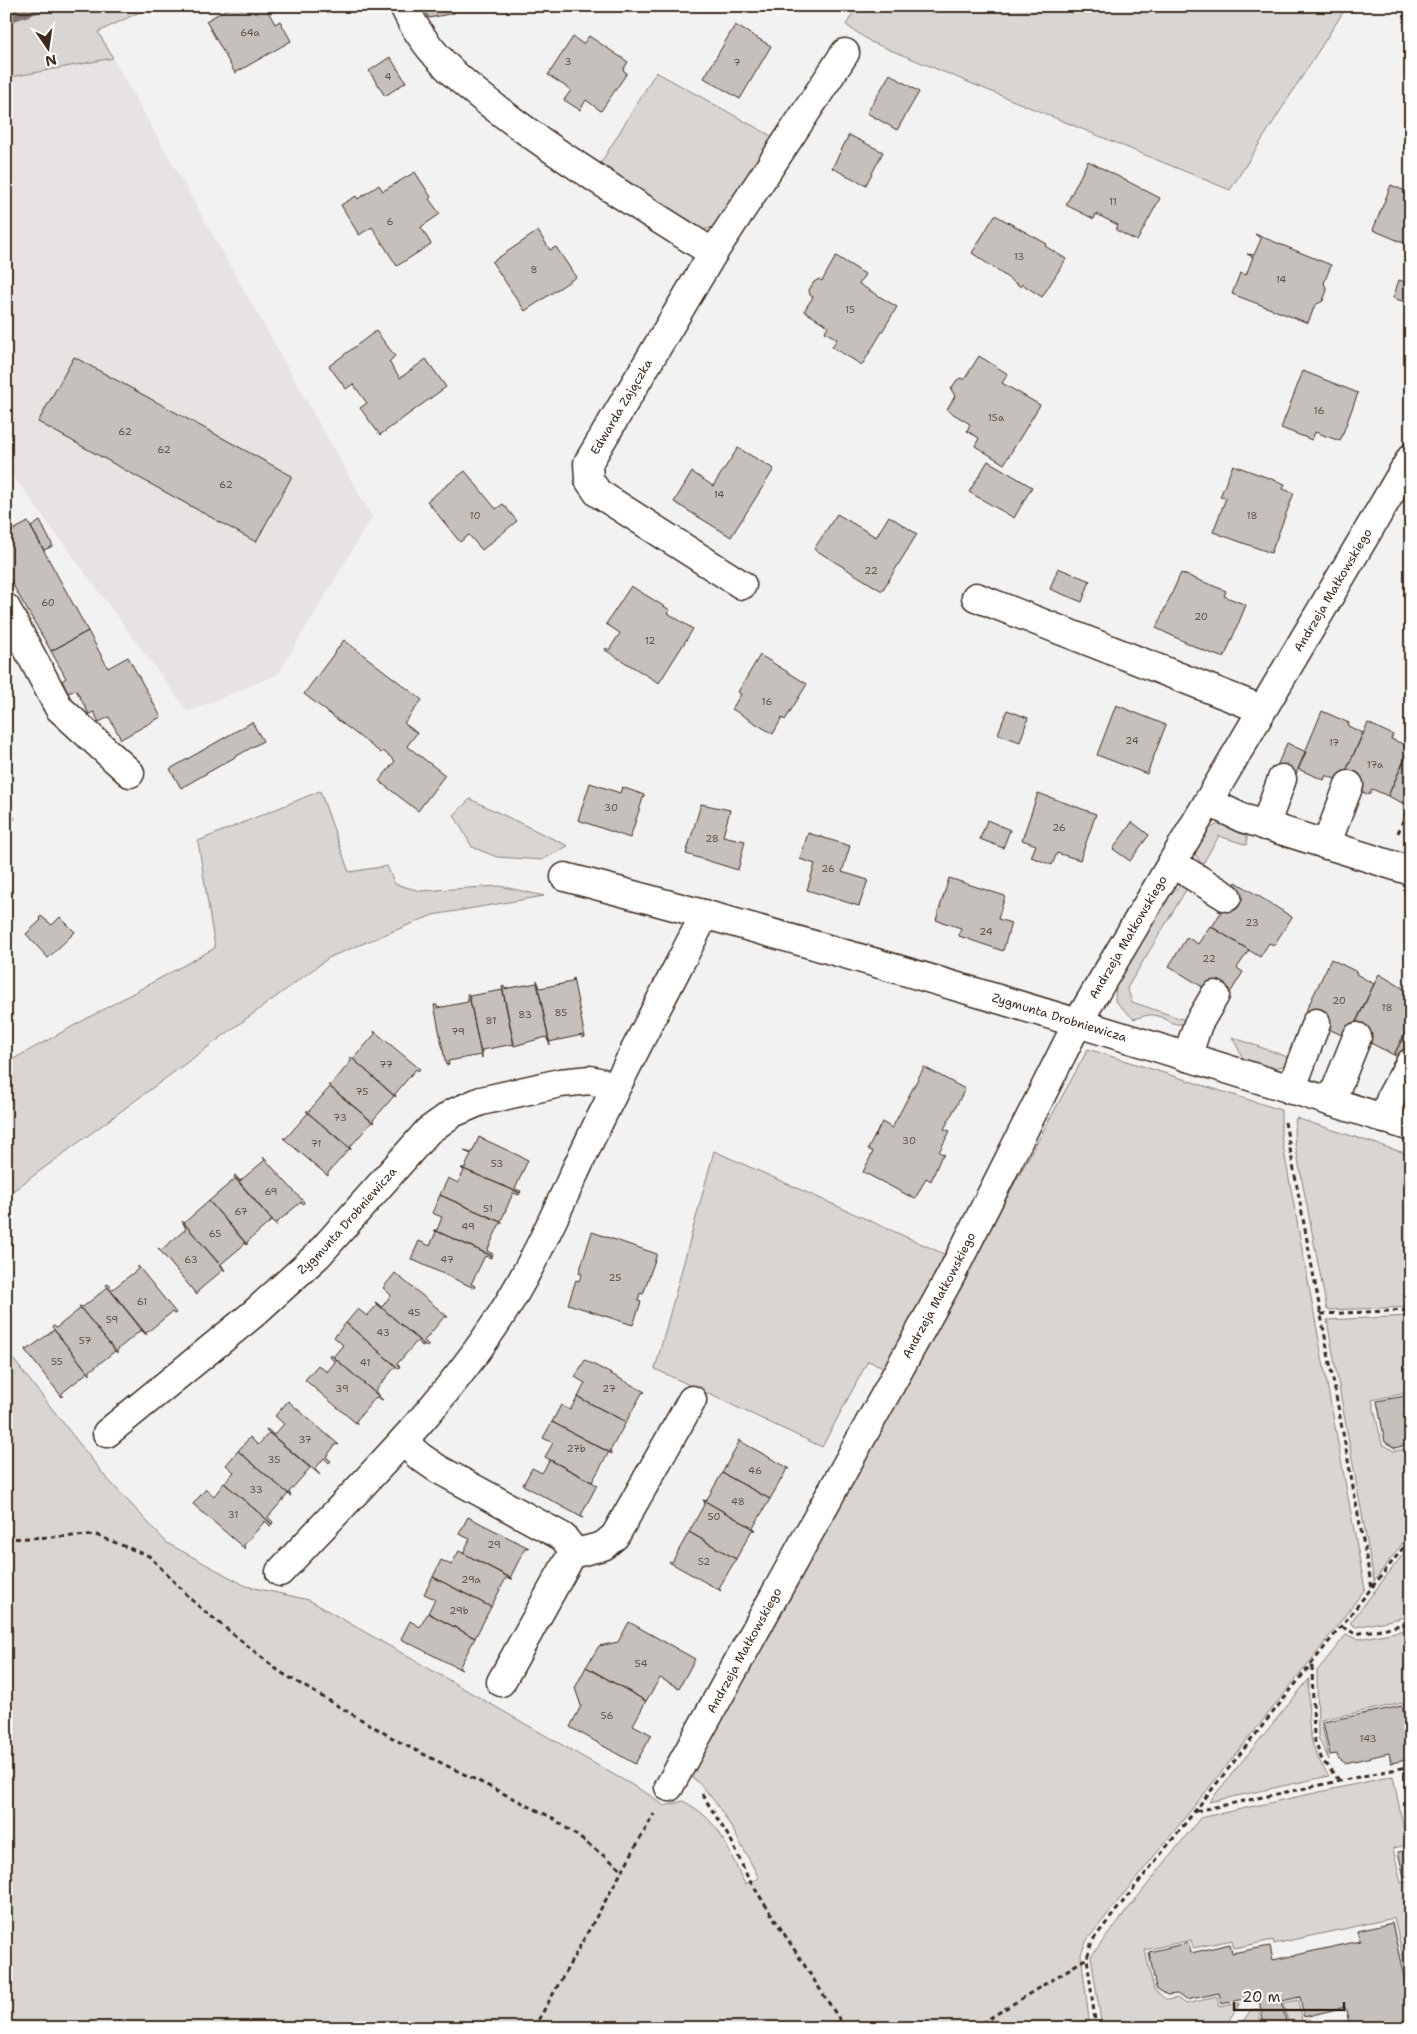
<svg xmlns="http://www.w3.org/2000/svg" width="1417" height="2034" font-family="'Shantell Sans',sans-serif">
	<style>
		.built { fill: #e6e3e2 }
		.green { fill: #d8d5d2; stroke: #8a8078 }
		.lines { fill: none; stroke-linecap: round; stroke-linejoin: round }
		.stream { stroke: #827770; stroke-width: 11 }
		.building { fill: #c6c0bd; stroke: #3b2a1e }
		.minor-casing { stroke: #3b2a1e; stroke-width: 31 }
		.path { stroke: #3b2a1e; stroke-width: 3; stroke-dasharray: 5 4; stroke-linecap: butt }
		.minor { stroke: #fff; stroke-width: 28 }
		.labels { text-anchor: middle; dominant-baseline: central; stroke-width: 5; stroke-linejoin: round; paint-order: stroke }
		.number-label { font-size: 10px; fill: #5e5046 }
		.street-label { font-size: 12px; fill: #3b2a1e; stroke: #fff }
	</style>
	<rect width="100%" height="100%" fill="#f3f2f2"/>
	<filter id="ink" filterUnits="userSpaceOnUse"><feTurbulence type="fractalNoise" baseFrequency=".02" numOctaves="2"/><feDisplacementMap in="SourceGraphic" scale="10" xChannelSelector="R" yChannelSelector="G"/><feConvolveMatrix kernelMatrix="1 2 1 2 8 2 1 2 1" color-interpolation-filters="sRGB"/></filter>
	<g filter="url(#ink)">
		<path class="built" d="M113,58L372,517L278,674L188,712L6,466V78Z"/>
		<path class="green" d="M6,6H152L98,32L113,58L6,78Z
			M857,6H1347L1230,190L871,42L846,25Z
			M656,72L775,138L714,227L703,230L693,228L599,166Z
			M320,791L349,872L387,866L395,884L420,891L500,886L544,896L433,915L330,957L6,1196V1063L215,948L198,841Z
			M470,799L568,846L542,860L497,857L472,847L454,815Z
			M1223,823L1243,829L1247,835V845L1219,836L1202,865L1195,854C1199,837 1206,827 1223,823Z
			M1181,885H1189L1127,988L1132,1002L1188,1021C1173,1031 1165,1014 1150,1015C1145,1015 1139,1018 1134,1019L1115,1001L1116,977L1160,903Z
			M1232,1037L1293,1059C1278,1074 1261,1066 1244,1060Z
			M1088,1049L1281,1110V1135L1365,1589L1316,1654L1087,1940L1081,1954L1090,2028H6V1350L104,1475L167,1543L246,1586L309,1600L653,1797L664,1806L683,1801C723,1822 726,1848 745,1884L759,1878C743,1849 717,1794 690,1776Z
			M1296,1118L1411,1155V1307L1327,1310L1295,1144L1294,1131Z
			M714,1151L951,1257L889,1369L868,1361L822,1447L655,1369Z
			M1411,1316V1392L1372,1400L1382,1444L1394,1451L1406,1449L1411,1452V1532L1374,1581L1327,1320Z
			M1411,1544V1616L1356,1627L1350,1623Z
			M1411,1629V1709L1405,1710L1403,1703L1321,1720L1329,1760L1318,1737L1317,1671L1346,1635L1359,1639Z
			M1309,1679C1309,1720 1304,1741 1329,1776L1209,1802Z
			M1393,1776L1407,1845L1393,1848L1401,1883L1411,1881V1993L1394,1918L1274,1944L1273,1940L1234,1948L1232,1940L1193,1948L1191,1940L1145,1950L1154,1990L1167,2000L1177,1998L1185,2004L1217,1997L1219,2007L1240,2003L1224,2028H1102L1091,1956L1200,1818Z
			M1298,2000L1302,2021L1310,2019L1312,2028H1286L1288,2022L1284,2003Z
			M1258,2009L1262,2028H1238L1251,2010Z"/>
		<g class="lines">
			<path class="stream" d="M6,18L41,6"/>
		</g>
		<path class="building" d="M232,6H239L240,9L246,6H265L275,24L280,21L291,41L235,73L206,21Z
			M422,6H459L454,13L429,18Z
			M735,25L771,46L740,99L704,78Z
			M589,36L628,62L623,70L627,73L601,111L586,100L580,110L564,100L571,90L548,75L573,37L583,44Z
			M390,57L406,82L385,96L369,71Z
			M890,74L919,92L897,130L867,113Z
			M849,135L883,152L866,185L832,168Z
			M1088,161L1160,198L1137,241L1116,230L1118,225L1096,214L1094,219L1066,205Z
			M415,172L431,197L429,199L440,214L421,227L431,244L397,266L372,227L359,235L341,205L356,196L358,199L379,185L383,191Z
			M1391,185L1410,193L1411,191V246L1373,230Z
			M995,215L1047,244L1045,246L1066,259L1042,297L1022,284L1021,287L972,253Z
			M538,231L550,250L556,247L576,277L525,311L492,262Z
			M1255,234L1331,265L1324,283L1327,290L1323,301L1315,305L1308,323L1232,294L1240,273L1246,275L1253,257L1247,254L1254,255L1261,239Z
			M836,256L865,274L859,284L897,307L862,365L832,347L837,339L825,332L828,326L804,311L813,297L810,295L809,290L814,282L819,279L822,281Z
			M1399,280L1411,284V304L1393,298Z
			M376,331L395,356L389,362L400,378L426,359L446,387L380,435L360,408L367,403L353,384L346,389L329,366Z
			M979,356L1008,374L1002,383L1040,405L1004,464L975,446L979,438L967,431L970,424L947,410L955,396L951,389L957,380L961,378L964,380Z
			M74,357L292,476L256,542L38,422Z
			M1303,371L1358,393L1340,441L1315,432L1312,440L1281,428Z
			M738,448L774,469L731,537L674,502L692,472L713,486Z
			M988,461L1032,487L1014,518L969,492Z
			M1233,465L1285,484L1283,489L1294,493L1271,553L1213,532L1226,498L1220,497Z
			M465,471L496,509L503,504L517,521L482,550L469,535L460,542L427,501Z
			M837,514L876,537L889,516L917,534L882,591L814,549Z
			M40,521L53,546L44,550L31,527Z
			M28,522L88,631L51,651L6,573V534Z
			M1058,568L1090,581L1082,602L1050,589Z
			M1181,573L1226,591L1224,596L1246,605L1224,658L1202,650L1156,628Z
			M631,586L670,610L668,613L693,629L659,683L605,650L606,648L609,650L620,633L606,624Z
			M88,631L108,668L128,657L161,717L121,739L109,717L99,722L94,712L89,714L76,690L68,693L62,681L66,678L51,651Z
			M344,640L422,700L404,723L417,733L407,746L445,775L418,811L379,781L395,761L383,751L381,753L304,694Z
			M760,655L807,684L785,720L782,718L773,734L732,709L741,694L738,692Z
			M1116,705L1166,725L1147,774L1097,755Z
			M1007,710L1028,718L1020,742L998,734Z
			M1322,711L1349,723L1348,726L1363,733L1341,782L1326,775L1324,780L1298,769Z
			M252,722L263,741L181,788L170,769Z
			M1368,723L1393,735L1391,739L1410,747L1388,796L1372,789L1369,795L1341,782Z
			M1287,743L1306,752L1292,783L1273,775Z
			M1411,745V807L1388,796Z
			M590,783L620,793L622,787L644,795L630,838L578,820Z
			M1038,793L1096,814L1080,860L1057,853L1052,865L1031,857L1036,845L1022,840Z
			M6,803L15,819L6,824Z
			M701,804L730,810L723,836L745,841L738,870L686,854Z
			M987,820L1010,830L1003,848L980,839Z
			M1132,822L1149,835L1130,861L1113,849Z
			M808,833L850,846L842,872L868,880L859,906L807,890L815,864L800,859Z
			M949,878L1005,896L998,919L1011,923L1003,951L959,936L961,928L936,920Z
			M1236,882L1292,917L1274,945L1269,943L1260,957L1212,927L1221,912L1218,911Z
			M41,916L52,925L60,917L75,932L48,958L26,934L41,920L39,918Z
			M1210,926L1249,950L1237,968L1243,972L1225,1001L1169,966L1187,937L1198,944Z
			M1331,959L1357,972L1356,974L1374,984L1348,1038L1303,1017Z
			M1379,974L1411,993V1021L1394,1055L1351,1033Z
			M573,978L585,1037L582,1038V1035L549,1042L537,980L540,988L572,982Z
			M537,983L550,1045L546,1037L514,1046L502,987L504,986V989Z
			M503,990L514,1044L482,1050V1058L469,996Z
			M467,994H469L481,1055L448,1061L449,1064L446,1065L434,1005H437V1008L468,1002Z
			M1411,1021V1063L1394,1055Z
			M374,1031L420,1069L418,1071L416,1069L395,1094L396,1097L353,1059L375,1034Z
			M351,1057L394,1096L373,1120L374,1123L328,1085H331L351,1061L349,1059Z
			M924,1067L965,1089L944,1129L950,1131L939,1152L945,1155L941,1157L931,1181L926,1178L915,1199L863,1172L873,1152L868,1149L882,1122L892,1128Z
			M330,1087L372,1122L350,1147L351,1150L306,1111H309Z
			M308,1113L350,1148L328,1173V1176L283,1138H286Z
			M479,1137L528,1160L515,1189L521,1191L520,1193L461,1168H465L471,1154L464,1151L472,1153Z
			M263,1157L304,1202L303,1204L301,1202L275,1224L234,1177L235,1175L240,1181L265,1160Z
			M461,1168L520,1193L519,1195L513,1193L501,1221L503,1223L440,1195L448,1178L458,1183L464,1171Z
			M236,1178L277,1226L271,1221L247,1242V1245L209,1201Z
			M440,1195L503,1223H500L487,1251L493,1254L492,1256L434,1230H437L442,1217L432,1213Z
			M209,1201L246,1243L221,1264L225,1271L184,1223Z
			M182,1221L224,1269L198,1291L197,1295L158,1248L161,1250L186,1229Z
			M434,1230L492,1256L491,1258L485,1256L471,1284L475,1286L474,1288L411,1259L419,1241L430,1246L436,1232Z
			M592,1232L657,1254L643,1294L640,1293L638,1301L641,1302L633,1325L568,1304L576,1280L579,1281L582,1274L579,1273Z
			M138,1266L176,1313L174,1314L172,1312L145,1334L106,1285L108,1284L113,1289L138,1269Z
			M395,1273L448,1317H444L424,1341L429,1345L427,1347L375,1302L382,1307L391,1295L383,1288Z
			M108,1287L147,1335L141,1330L117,1350V1353L79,1306L83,1307Z
			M375,1302L424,1345L422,1346L417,1341L397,1364L400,1367L398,1368L346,1323L358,1309L367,1316L377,1305Z
			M81,1308L115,1351L90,1371V1375L52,1327L54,1326L56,1328Z
			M346,1323L396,1366L375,1391L380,1397L333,1357L343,1345L334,1337Z
			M54,1330L88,1372L62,1393V1397L25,1350L26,1348L27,1350Z
			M330,1354L383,1400L376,1397L356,1421L357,1424L305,1380L318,1365L327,1372L335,1362L329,1356Z
			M585,1360L645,1392L642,1393L626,1422L578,1397L585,1383L575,1377Z
			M1411,1395V1449L1406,1445L1395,1448L1385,1442L1377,1401Z
			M578,1397L626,1422L610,1451L612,1454L552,1422L561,1405L570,1410Z
			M288,1401L339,1445L336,1444L326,1457L331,1461L329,1463L324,1458L315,1469L320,1475L266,1430L267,1429L274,1435L284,1424L275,1416Z
			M552,1422L609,1452L592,1482L545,1457L553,1443L543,1438Z
			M269,1433L310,1468L289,1492L291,1496L238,1451L250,1437L258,1445Z
			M738,1440L790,1469H787L770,1499L722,1473L739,1442Z
			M238,1451L291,1496L288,1494L268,1517L273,1522L272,1524L224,1483L234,1472L226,1465Z
			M550,1460L597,1485L581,1515L583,1518L523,1485L532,1468L542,1473Z
			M722,1473L770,1499L753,1528L756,1530L703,1500L706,1501Z
			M224,1483L272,1524L270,1526L265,1521L244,1545L245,1549L193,1504L206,1489L214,1496Z
			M703,1500L756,1530H752L736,1559L689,1532L705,1503Z
			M468,1517L529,1548H525L510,1578L463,1553L470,1539L459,1534Z
			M689,1532L736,1559L719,1588L721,1591L669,1562H672Z
			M459,1551L513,1579L506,1578L491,1607L433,1577L441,1560L451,1565Z
			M433,1577L491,1607L475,1638L428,1613L435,1599L424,1594Z
			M428,1613L475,1638L459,1668L462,1670L401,1639L410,1621L420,1627Z
			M629,1622L695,1659L679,1688L660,1678L646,1701L586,1667L599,1646L618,1642Z
			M586,1667L646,1701L633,1725L652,1735L635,1764L570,1727L581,1706L575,1688Z
			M1402,1706L1404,1716L1411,1714V1759L1391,1763L1389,1753L1345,1763L1338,1758L1337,1754L1330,1755L1323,1722Z
			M1411,1850V1876L1404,1877L1398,1852Z
			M1392,1923L1411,2009V2028H1322L1349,2022L1345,2007L1304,2017L1300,1997L1282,2001L1286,2021L1283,2028H1267L1264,2025L1258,1996L1221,2004L1219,1993L1186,2000L1177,1994L1167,1995L1156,1988L1149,1952L1188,1943L1191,1953L1230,1944L1232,1953L1270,1946L1273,1960L1360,1941L1358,1931Z"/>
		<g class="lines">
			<defs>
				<g id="minor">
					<path d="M404,6C429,62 478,95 525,130C586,174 650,213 713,253"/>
					<path id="s1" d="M742,585L598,493L589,480L588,463L713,253L845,53"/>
					<path d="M976,597L1261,709"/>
					<path d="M6,608L59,708L130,773"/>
					<path d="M1209,802L1242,818L1411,871"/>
					<path d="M1265,826L1282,779"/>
					<path d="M1326,845L1349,785"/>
					<path d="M1172,863L1227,897"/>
					<path id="s2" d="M565,877C849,951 1131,1038 1411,1127"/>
					<path d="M1187,1057L1198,1024L1215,995"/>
					<path d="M1291,1090L1316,1023"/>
					<path d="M1331,1102L1357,1037"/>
					<path d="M1384,1119L1392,1095L1410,1063"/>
					<path id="s3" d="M107,1433L252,1315L318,1255L428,1131L453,1113L481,1101L560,1083L590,1080L616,1086"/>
					<path d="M403,1441L419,1456L438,1469L563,1537L570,1546L572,1554L501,1682"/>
					<path d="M572,1554L603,1546L615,1536L692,1400"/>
					<path d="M280,1572C356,1490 442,1408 502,1314C536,1261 561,1201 588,1144C626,1066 666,990 705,914"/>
					<path id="s4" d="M669,1787L950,1277L1078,1022L1411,458"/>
				</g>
			</defs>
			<use href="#minor" class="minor-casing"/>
			<path class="path" d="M1398,833L1409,806
				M1285,1122L1372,1589
				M1321,1314L1411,1310
				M6,1539L96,1535L149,1556L197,1605L280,1672L403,1744L553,1818L623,1870
				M1342,1627L1356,1634L1411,1623
				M1312,1666L1314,1739L1322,1760L1339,1780
				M702,1794L732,1842L748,1878L845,2028
				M1196,1811L1411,1766
				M534,2028L654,1814
				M974,2028L1087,1958
				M1096,2028L1087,1958L1092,1941L1411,1538"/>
			<use href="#minor" class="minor"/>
		</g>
	</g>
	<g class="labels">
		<g class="number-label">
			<text x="250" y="32">64a</text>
			<text x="568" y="61">3</text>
			<text x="737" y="62">7</text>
			<text x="388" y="76">4</text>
			<text x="1113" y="201">11</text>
			<text x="390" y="221">6</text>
			<text x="1019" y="256">13</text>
			<text x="534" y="269">8</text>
			<text x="1281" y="279">14</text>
			<text x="850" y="309">15</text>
			<text x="1319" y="410">16</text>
			<text x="996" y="417">15a</text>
			<text x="125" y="431">62</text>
			<text x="164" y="449">62</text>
			<text x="226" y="484">62</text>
			<text x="719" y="494">14</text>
			<text x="475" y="515">10</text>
			<text x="1252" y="515">18</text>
			<text x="871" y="570">22</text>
			<text x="48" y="602">60</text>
			<text x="1201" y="616">20</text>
			<text x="650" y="640">12</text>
			<text x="767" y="701">16</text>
			<text x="1132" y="740">24</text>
			<text x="1334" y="742">17</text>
			<text x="1375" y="764">17a</text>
			<text x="611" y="807">30</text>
			<text x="1059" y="827">26</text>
			<text x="712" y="838">28</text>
			<text x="828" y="868">26</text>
			<text x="1252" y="922">23</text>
			<text x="986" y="931">24</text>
			<text x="1209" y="958">22</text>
			<text x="1339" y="1000">20</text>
			<text x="1387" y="1007">18</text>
			<text x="561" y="1012">85</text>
			<text x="525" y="1014">83</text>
			<text x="491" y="1020">81</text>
			<text x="458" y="1031">79</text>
			<text x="386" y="1064">77</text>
			<text x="362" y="1091">75</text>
			<text x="340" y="1117">73</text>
			<text x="909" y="1140">30</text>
			<text x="316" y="1143">71</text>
			<text x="497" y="1163">53</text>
			<text x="271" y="1191">69</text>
			<text x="488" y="1208">51</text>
			<text x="241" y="1211">67</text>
			<text x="468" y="1226">49</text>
			<text x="215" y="1233">65</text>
			<text x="191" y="1259">63</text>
			<text x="447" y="1259">47</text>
			<text x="615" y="1277">25</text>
			<text x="142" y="1301">61</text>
			<text x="414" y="1312">45</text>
			<text x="112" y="1319">59</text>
			<text x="383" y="1332">43</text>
			<text x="85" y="1340">57</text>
			<text x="57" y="1361">55</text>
			<text x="365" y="1362">41</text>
			<text x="342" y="1388">39</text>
			<text x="609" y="1388">27</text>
			<text x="305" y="1439">37</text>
			<text x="576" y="1448">27b</text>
			<text x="274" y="1459">35</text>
			<text x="755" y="1470">46</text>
			<text x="256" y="1489">33</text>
			<text x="738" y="1501">48</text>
			<text x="233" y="1514">31</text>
			<text x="714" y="1516">50</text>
			<text x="494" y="1544">29</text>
			<text x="704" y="1561">52</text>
			<text x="471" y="1579">29a</text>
			<text x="459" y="1610">29b</text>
			<text x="641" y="1663">54</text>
			<text x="607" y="1715">56</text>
			<text x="1368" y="1738">143</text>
		</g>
		<g class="street-label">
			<text stroke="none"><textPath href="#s1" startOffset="269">Edwarda Zajączka</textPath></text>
			<text stroke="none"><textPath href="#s4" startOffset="1369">Andrzeja Małkowskiego</textPath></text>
			<text stroke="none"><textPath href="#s4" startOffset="966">Andrzeja Małkowskiego</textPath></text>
			<text stroke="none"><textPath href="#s2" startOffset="514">Zygmunta Drobniewicza</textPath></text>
			<text stroke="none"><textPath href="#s3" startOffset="321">Zygmunta Drobniewicza</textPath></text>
			<text stroke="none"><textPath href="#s4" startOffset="561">Andrzeja Małkowskiego</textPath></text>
			<text stroke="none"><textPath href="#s4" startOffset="156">Andrzeja Małkowskiego</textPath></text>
		</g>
	</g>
	<rect width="1417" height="2034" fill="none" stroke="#fff" stroke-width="25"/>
	<rect x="12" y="12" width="1392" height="2009" fill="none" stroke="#3b2a1e" stroke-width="2" filter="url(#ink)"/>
	<g transform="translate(48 48) rotate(167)" stroke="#ffffff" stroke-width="4" paint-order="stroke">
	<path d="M0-4L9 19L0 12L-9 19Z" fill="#3b2a1e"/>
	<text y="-8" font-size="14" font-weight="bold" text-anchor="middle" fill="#3b2a1e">N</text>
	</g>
	<path d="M1234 2002v8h110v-8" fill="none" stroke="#3b2a1e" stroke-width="2.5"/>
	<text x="1242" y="2002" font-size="15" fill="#3b2a1e" stroke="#ffffff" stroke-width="4" paint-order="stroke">20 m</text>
</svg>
